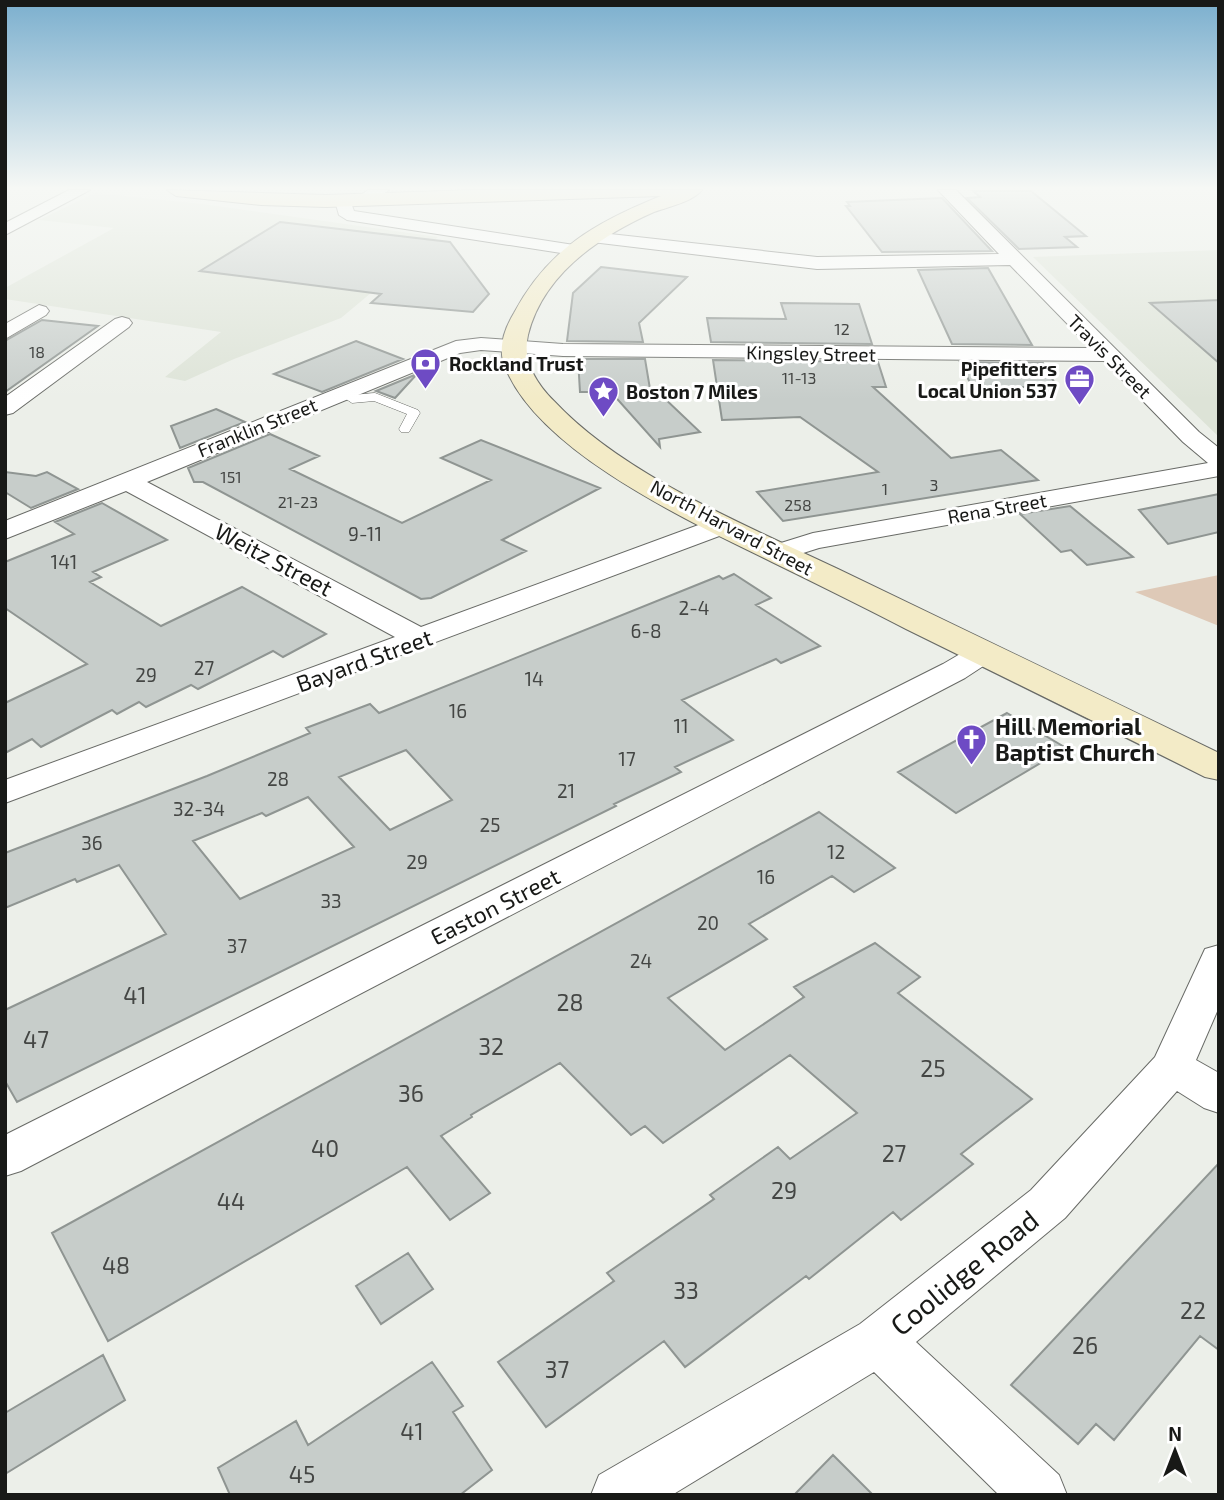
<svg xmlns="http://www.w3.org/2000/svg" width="1224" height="1500" font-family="'Exo 2',sans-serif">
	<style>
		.built { fill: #dde3d7 }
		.green { fill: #dec9b7 }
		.building { fill: #c7cdca; stroke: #8f9592; stroke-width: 2; fill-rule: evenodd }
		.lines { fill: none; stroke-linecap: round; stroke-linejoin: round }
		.lane-casing { stroke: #686a66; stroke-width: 1 }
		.street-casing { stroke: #686a66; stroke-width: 2 }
		.secondary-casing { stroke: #686a66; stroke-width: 2 }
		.lane { fill: #fff; fill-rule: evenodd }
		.street { fill: #fff; fill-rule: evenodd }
		.secondary { fill: #f3ebc7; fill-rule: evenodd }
		.labels { text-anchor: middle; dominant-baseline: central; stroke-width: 6; stroke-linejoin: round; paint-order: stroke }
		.far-number-label { font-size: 16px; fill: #444644 }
		.far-street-label { font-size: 19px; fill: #181917; stroke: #fff }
		.far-poi-label { font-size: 19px; font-weight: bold; fill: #181917; stroke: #fff; text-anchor: start }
		.number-label { font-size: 19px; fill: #444644 }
		.street-label { font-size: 23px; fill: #181917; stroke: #fff }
		.poi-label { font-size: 23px; font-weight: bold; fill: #181917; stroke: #fff; text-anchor: start }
		.near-number-label { font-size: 23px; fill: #444644 }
		.near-street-label { font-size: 28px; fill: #181917; stroke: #fff }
	</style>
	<rect width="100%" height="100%" fill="#ecefe9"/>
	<path class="built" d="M95,193L202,204L438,237L341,318L234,359L185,381L165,377L221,332L5,299V288L114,228L39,220Z
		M1219,250V436H1218L1033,257Z"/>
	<path class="green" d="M1219,575V626L1135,592Z"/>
	<path class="building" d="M973,191H1031L1086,236L1065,237L1077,247L1019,249L967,198L980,197Z
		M942,198L992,251L882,252L846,206H850L847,202Z
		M280,222L450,242L489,294L473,312L371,303L381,294L200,271Z
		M601,267L687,277L639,323L643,342L567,341L573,293Z
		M988,268L1032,345L952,344L918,270Z
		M1219,300V363L1150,303Z
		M781,303L859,304L872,344L711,342L707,318L786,319Z
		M42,320L98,326L5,392V341Z
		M356,341L403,359L322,392L274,374Z
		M578,359H645L651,395H661L700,432L659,439L660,447L611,392H580Z
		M713,360L878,362L886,387H873L951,458L1001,450L1038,480L783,521L757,492L878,472L800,417L722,420Z
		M960,362L1043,363L1057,387H972Z
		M417,374L395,398L376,391Z
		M216,409L245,422L180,448L171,426Z
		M270,434L319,456L290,469L402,523L491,480L441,458L481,440L600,488L502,540L526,551L431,598L421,599L203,482H194L188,468Z
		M5,472L36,476L47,472L78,489L31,508L5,492Z
		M1219,494V532L1168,544L1139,510Z
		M102,503L167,540L93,572L101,577L90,582L161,626L242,587L326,634L283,657L273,651L198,689L191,685L146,707L139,702L117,714L112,710L41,747L32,739L5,753V703L87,664L5,608V562L74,534L55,522Z
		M1070,506L1093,525L1133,557L1087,565L1071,550L1061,552L1020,514Z
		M734,574L771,598L756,605L820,646L781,663L776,659L682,700L733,740L675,767L681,772L614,804L616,806L17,1102L5,1081V1010L166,934L119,865L77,882L75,879L5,908V853L207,776L310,733L306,728L370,704L379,713L719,576L723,579ZM406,750L452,800L390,830L339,777ZM308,797L354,847L240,899L193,841L262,813L266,816Z
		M1007,713L1066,748L956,813L898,772Z
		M819,812L895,868L854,892L832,876L749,924L767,939L668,998L725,1050L804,997L794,987L875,943L920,977L898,993L1032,1099L961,1154L973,1164L901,1220L893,1212L809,1279L806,1276L685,1367L664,1341L546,1427L498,1362L614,1281L607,1273L714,1199L710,1195L778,1147L790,1159L857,1113L790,1055L663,1143L645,1126L631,1135L560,1063L471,1115L472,1117L441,1136L490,1193L450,1220L407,1167L108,1341L52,1233Z
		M1219,1163V1350L1200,1336L1114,1440L1096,1424L1078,1444L1011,1385Z
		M408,1253L433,1289L381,1324L356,1286Z
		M103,1355L125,1400L5,1474V1413Z
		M432,1362L463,1406L453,1412L492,1470L460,1495H230L218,1468L296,1421L308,1445Z
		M833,1455L873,1495H794Z"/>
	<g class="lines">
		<defs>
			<path id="lane" d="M375,393L418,410L420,413L409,432H401L399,429L407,414L374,401L352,403L346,399L352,395Z"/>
			<path id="street" d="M69,190H90L5,235V223Z
				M368,190H389L368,204H356L354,200Z
				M938,190H956L1199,432L1219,448V476L819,548L778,561L768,559L764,553L768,547L813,533L1208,463L1183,442L1104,361L563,356L481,350L460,353L147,482L421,627L712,520L721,518L730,520L734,526L730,532L5,803V780L395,637L126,491L5,539V521L456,341L481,338L563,344L1091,348L1010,265L817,269L592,242L583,237L592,232L817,257L999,254Z
				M343,196L349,197L354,211L574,245L583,250L574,255L347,220L339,215L335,201Z
				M39,305L46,307L49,311L46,315L5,339V324Z
				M122,317L129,319L132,323L129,327L13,413L5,415V397L115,319Z
				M983,644L994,647L998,653L994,659L965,678L21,1171L5,1176V1135L943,664L972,647Z
				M1219,945V1007L1196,1060L1219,1073V1113L1204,1108L1177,1091L1065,1218L916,1342L1059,1475L1067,1495H999L874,1372L672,1495H591L599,1475L860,1324L1031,1190L1155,1057L1205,949Z"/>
			<path id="secondary" d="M167,190L326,195L473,190H702C692,202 668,207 654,212C600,236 543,274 528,335C522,361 536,383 554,401C624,476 746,525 838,569C965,630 1092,691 1219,753V780L1205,777C1106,727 1006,678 906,629C862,606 817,584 772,562C693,523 535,451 504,364C498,347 505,328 514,313C548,249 596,222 661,196L326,207L261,205L176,196Z"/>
		</defs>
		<use href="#lane" class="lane-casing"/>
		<use href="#street" class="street-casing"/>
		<use href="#secondary" class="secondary-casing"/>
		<use href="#lane" class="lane"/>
		<use href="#street" class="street"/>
		<use href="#secondary" class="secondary"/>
	</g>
	<linearGradient id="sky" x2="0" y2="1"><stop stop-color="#7bafce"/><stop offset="0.47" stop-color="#f6f8f5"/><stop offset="1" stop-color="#f6f8f5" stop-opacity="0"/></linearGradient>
	<rect width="1224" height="400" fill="url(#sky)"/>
	<defs>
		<symbol id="bank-pin" viewBox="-11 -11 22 30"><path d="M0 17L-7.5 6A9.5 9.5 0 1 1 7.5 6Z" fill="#6e4bc4" stroke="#fff"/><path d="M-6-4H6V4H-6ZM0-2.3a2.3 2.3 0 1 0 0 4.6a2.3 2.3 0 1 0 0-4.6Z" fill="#fff"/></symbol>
		<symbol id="office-pin" viewBox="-11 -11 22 30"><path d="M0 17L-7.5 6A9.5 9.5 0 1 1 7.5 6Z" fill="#6e4bc4" stroke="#fff"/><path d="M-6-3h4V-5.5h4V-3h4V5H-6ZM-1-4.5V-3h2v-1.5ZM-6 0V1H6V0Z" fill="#fff"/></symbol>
		<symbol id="sight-pin" viewBox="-11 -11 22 30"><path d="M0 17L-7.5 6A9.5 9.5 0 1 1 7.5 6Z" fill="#6e4bc4" stroke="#fff"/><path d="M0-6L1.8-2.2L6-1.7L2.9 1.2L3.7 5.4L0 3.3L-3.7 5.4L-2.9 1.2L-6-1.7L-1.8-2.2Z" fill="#fff"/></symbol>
		<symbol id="church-pin" viewBox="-11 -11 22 30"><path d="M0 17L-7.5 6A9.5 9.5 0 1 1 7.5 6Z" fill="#6e4bc4" stroke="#fff"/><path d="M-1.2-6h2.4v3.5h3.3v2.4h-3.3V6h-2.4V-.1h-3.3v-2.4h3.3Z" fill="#fff"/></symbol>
	</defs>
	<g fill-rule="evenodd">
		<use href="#bank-pin" x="408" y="346" width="35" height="47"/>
		<use href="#office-pin" x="1062" y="362" width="35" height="47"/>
		<use href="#sight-pin" x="586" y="374" width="35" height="47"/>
		<use href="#church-pin" x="954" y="722" width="35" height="47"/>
	</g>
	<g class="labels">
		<g class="far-number-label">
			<text x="842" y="328">12</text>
			<text x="37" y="351">18</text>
			<text x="799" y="377">11-13</text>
			<text x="231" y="476">151</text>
			<text x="934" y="484">3</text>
			<text x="885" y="488">1</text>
			<text x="298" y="501">21-23</text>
			<text x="798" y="504">258</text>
		</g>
		<g class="far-street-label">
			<text transform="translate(811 353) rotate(1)">Kingsley Street</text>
			<text transform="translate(1110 356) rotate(45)">Travis Street</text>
			<text transform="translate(257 427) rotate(-22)">Franklin Street</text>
			<text transform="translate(997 508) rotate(-10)">Rena Street</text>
			<text transform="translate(732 527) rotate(28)">North Harvard Street</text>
		</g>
		<g class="far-poi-label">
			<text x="449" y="363">Rockland Trust</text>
			<text x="1057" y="368" text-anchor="end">Pipefitters<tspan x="1057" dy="22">Local Union 537</tspan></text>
			<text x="626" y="391">Boston 7 Miles</text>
		</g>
		<g class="number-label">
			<text x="365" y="533">9-11</text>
			<text x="64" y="561">141</text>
			<text x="694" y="607">2-4</text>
			<text x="646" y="630">6-8</text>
			<text x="204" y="667">27</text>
			<text x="146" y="674">29</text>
			<text x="534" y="678">14</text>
			<text x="458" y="710">16</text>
			<text x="681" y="725">11</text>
			<text x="627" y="758">17</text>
			<text x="278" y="778">28</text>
			<text x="566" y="790">21</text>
			<text x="199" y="808">32-34</text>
			<text x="490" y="824">25</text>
			<text x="92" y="842">36</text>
			<text x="836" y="851">12</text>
			<text x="417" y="861">29</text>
			<text x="766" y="876">16</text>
			<text x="331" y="900">33</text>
			<text x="708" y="922">20</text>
			<text x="237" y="945">37</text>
			<text x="641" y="960">24</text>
		</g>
		<g class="street-label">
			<text transform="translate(274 559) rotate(28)">Weitz Street</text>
			<text transform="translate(364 660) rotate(-20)">Bayard Street</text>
			<text transform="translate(495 906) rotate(-27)">Easton Street</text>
		</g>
		<g class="poi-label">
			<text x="995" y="726">Hill Memorial<tspan x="995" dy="26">Baptist Church</tspan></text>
		</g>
		<g class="near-number-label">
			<text x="135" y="995">41</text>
			<text x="570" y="1002">28</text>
			<text x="36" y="1039">47</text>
			<text x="491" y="1046">32</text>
			<text x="933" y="1068">25</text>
			<text x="411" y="1093">36</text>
			<text x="325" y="1148">40</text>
			<text x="894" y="1153">27</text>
			<text x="784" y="1190">29</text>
			<text x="231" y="1201">44</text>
			<text x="116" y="1265">48</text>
			<text x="686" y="1290">33</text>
			<text x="1193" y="1310">22</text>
			<text x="1085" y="1345">26</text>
			<text x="557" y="1369">37</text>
			<text x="412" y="1431">41</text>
			<text x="302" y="1474">45</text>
		</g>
		<g class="near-street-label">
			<text transform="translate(964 1272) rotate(-39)">Coolidge Road</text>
		</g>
	</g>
	<rect width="1224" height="1500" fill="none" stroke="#181917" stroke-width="14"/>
	<g transform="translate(1175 1451)" stroke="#ffffff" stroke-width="5" paint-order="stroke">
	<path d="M0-5L12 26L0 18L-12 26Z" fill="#181917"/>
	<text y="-10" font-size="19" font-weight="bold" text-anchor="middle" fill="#181917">N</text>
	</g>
</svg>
